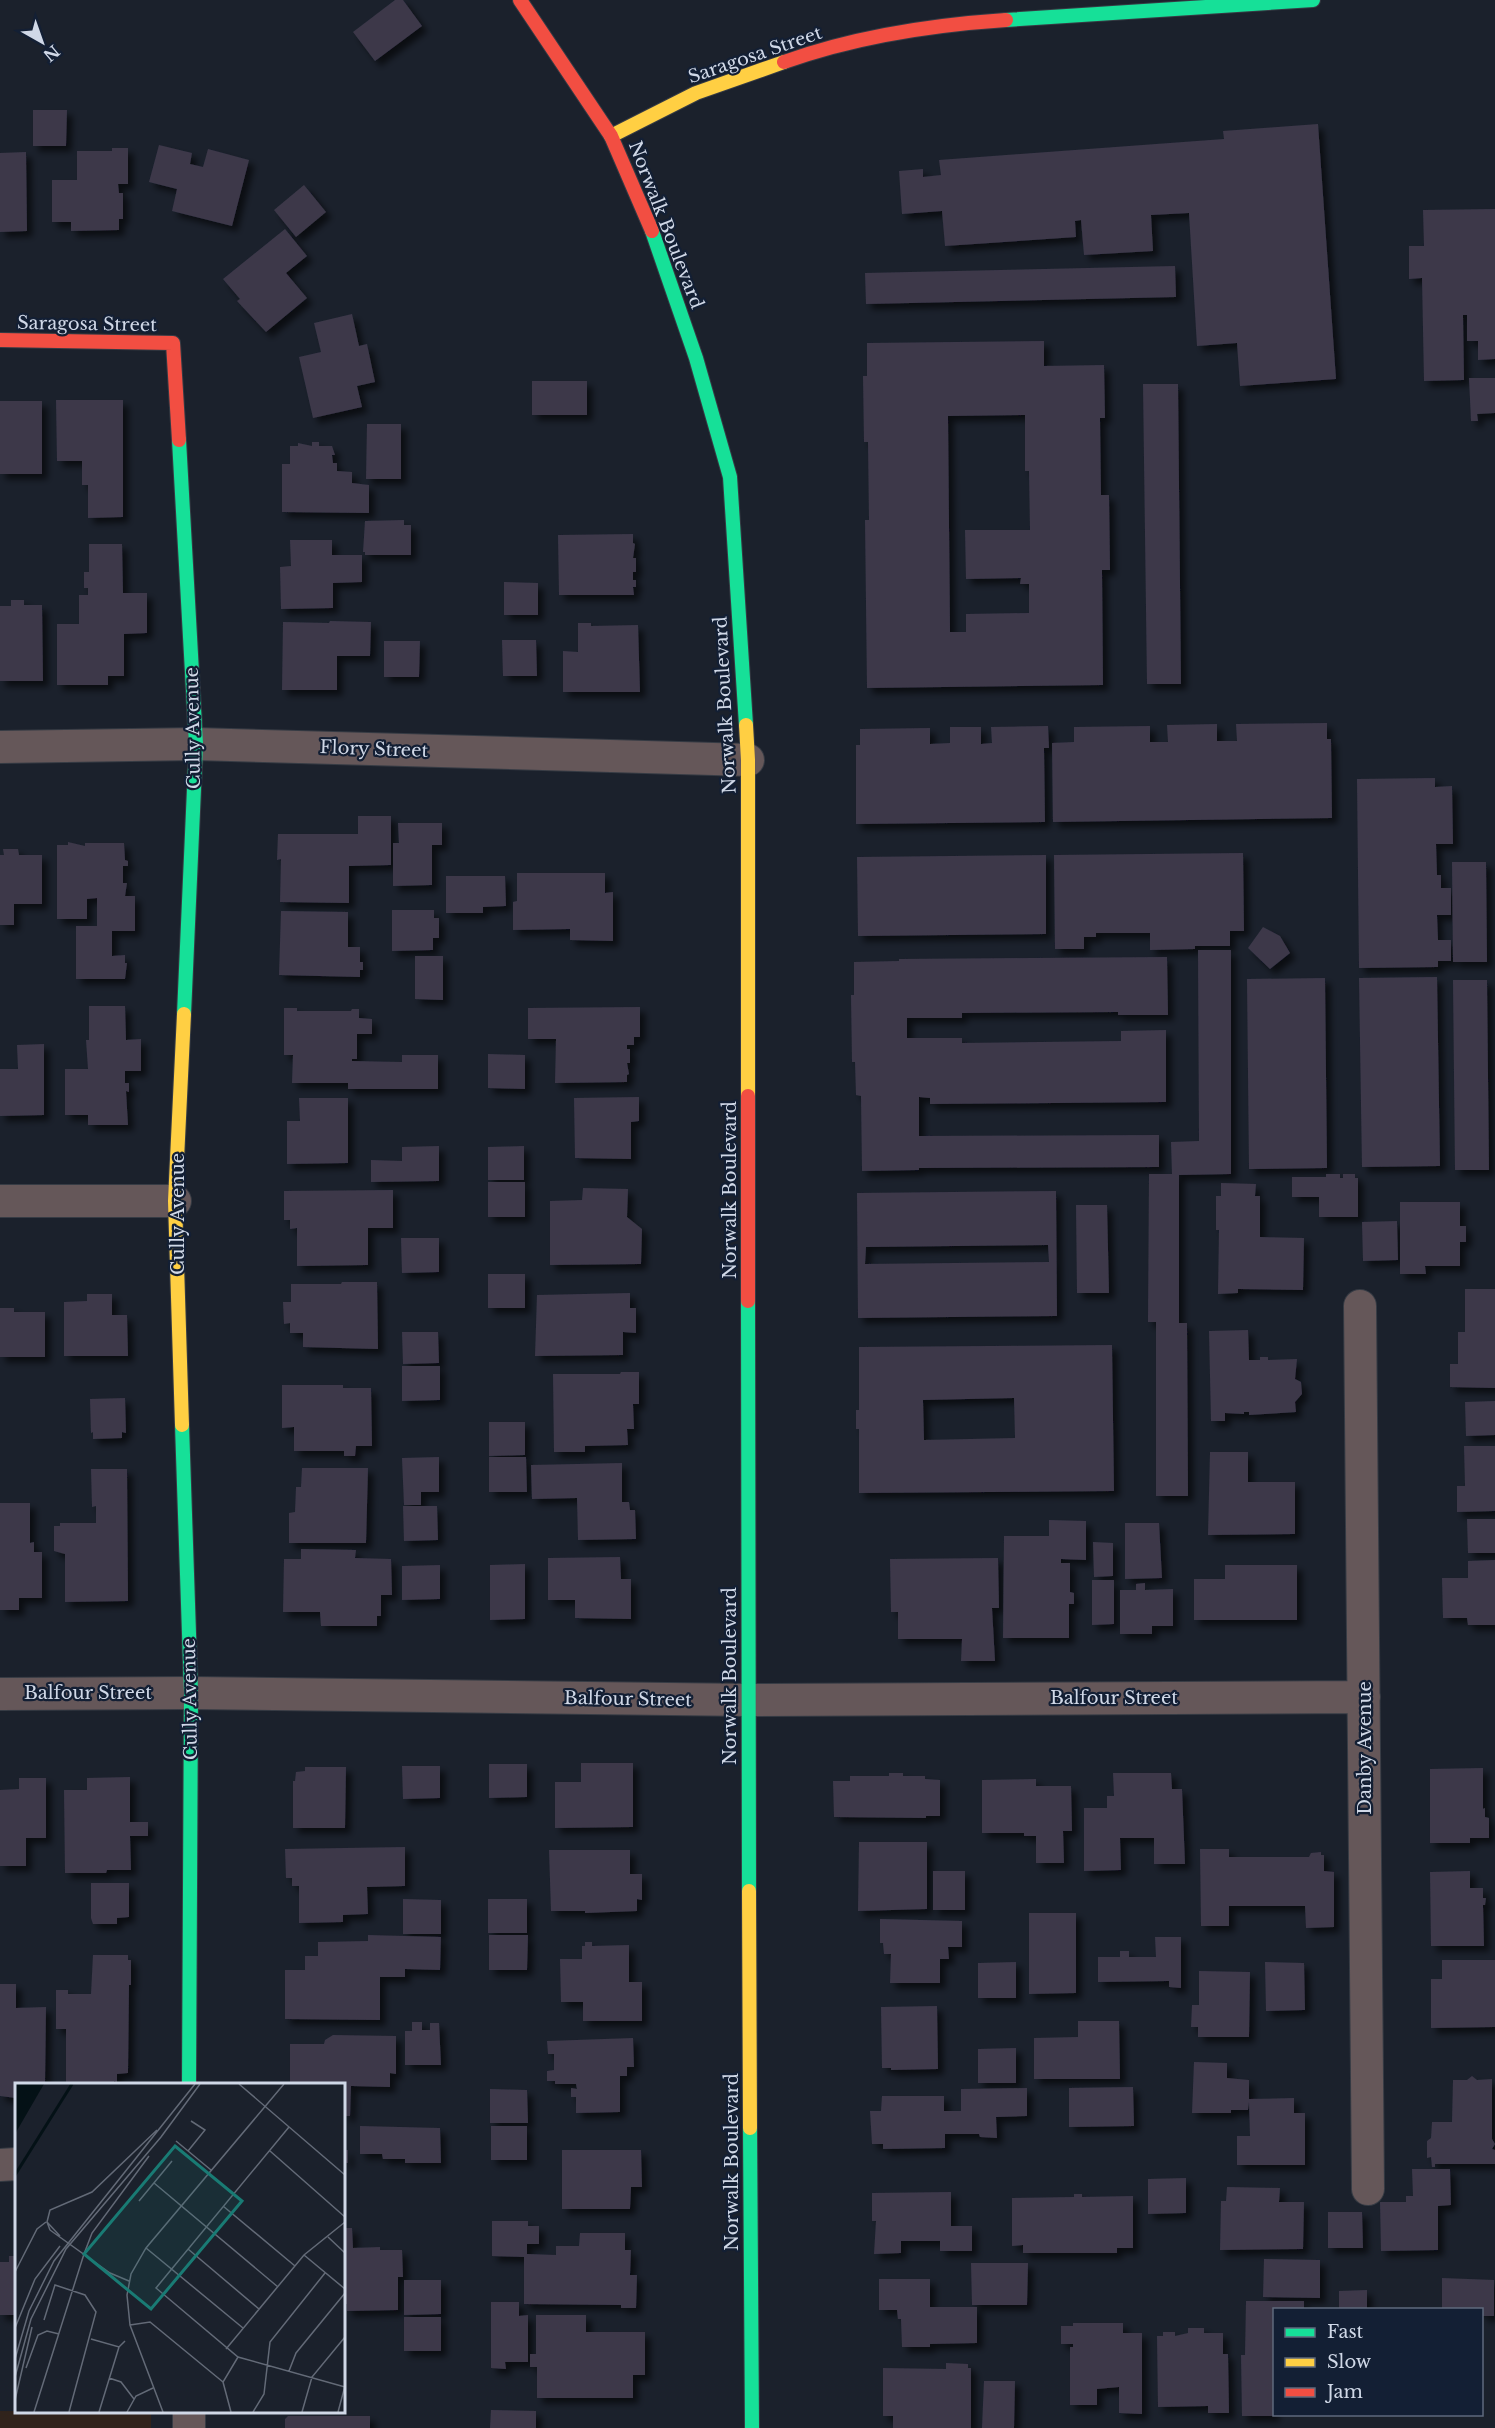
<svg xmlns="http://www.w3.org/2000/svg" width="1495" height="2428" font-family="'Libre Baskerville',serif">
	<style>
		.education { fill: #30231c }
		.building { fill: #3c384a; fill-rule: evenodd; filter: url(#shadow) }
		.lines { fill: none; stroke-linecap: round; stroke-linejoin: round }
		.street-casing { stroke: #363b44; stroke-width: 34 }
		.fast-casing { stroke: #363b44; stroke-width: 16 }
		.slow-casing { stroke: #363b44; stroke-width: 16 }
		.jam-casing { stroke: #363b44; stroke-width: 16 }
		.street { stroke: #655759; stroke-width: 32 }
		.fast { stroke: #16e098; stroke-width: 14 }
		.slow { stroke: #ffcf43; stroke-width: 14 }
		.jam { stroke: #f24e42; stroke-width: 14 }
		.labels { text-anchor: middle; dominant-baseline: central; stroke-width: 4.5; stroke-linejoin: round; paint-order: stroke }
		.street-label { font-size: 18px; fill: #d0d8e7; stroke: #131f34 }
		.inset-river { fill: none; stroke: #041116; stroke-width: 3 }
		.inset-road { fill: none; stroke: #636a77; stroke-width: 1.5 }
		.view { fill: #197b74; fill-opacity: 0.15; stroke: #197b74; stroke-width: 3 }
		.inset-edge { fill: none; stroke: #d0d8e7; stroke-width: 3 }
	</style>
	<defs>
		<filter id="shadow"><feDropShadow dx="5.5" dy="5.5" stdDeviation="3" flood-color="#0009"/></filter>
	</defs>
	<rect width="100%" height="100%" fill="#1b212c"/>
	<path class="education" d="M0,2411L151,2412V2428H0Z"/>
	<path class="building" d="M395,0H403L422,26L375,61L353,32Z
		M33,110H67L66,146H33Z
		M1318,124L1336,379L1240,386L1237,343L1197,346L1189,213L1151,215L1153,251L1084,255L1081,220L1075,221L1076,237L945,246L942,211L902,214L899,171L923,169V177L941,175L939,160L1224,139L1223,131Z
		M159,145L192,153L190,164L203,167L208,149L249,160L232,226L172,211L177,189L149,182Z
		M112,148H128V184H118L119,193H123V219H119V230L71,231V222H52V180H77V151H112Z
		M26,152L27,231L0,232V153Z
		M304,185L326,212L296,237L274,210Z
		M1495,209V359L1478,360V341H1467V315H1463L1464,380L1424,381L1422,278L1409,279V246H1424L1423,210Z
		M285,229L307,256L286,273L307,298L266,332L237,301L240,299L223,279Z
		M1175,266L1176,297L866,304L865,273Z
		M352,314L359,346L367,344L375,382L357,386L362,407L313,418L299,357L321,352L314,323Z
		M1044,341V366L1104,365L1105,418H1100L1101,495H1109L1110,570H1102L1103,685L867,688L865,520H869L868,442H864L863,376H867V343ZM1025,415V471H1029L1030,530H965L966,579L1021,578L1020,584H1029V613L966,614V632H950L948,416Z
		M1469,378H1495V413L1477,414L1478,421H1471Z
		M532,381H587V415H532Z
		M1143,384H1178L1181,684H1147Z
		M56,400H123V517L88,518V485H82V461H57Z
		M0,401H42V474H0Z
		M367,424H401V479H366Z
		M312,442H319V446H332L335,455H332L333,463H337V471L352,472V483L369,485V513L282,512V464H290V446H298V443L312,446Z
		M404,520V525H411V555H365V552H363L365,521Z
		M633,534V543L635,544L633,558H636V572H633V580H636V587H633L634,595H559L558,535Z
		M290,540H332V555H362V582L333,583V608L281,609L280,567L291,566Z
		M89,544H122L123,593H147V633L124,634V676H108V685H57V624H79V595H88V588H84V572H89Z
		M504,582L538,583V615H504Z
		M11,600H24V605H42L43,681H0V606H11Z
		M330,621L371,622L370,656H337V690H282L283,622L329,623Z
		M578,623H591V626L638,625L640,692H563V651L578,652Z
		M502,640H536L537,676H503Z
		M384,641H420L419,677H384Z
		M1327,723V739H1331L1332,818L1053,822L1052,743L1074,742V727L1150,726V742H1168L1167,725L1217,724V741H1237L1236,724Z
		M1048,726L1049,748H1044L1045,822L856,824V745H860V729L930,728V744L950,743V727H981V744L992,743L991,727Z
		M1435,778V787L1452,786L1453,844H1436L1437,875H1441V888H1451V915H1437L1438,940H1451V961H1438V967L1359,968L1357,779Z
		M358,816H391V865L349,866V903L280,902L281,859L277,860L278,834H358Z
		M398,823H442V845H432V885L393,886V843H399Z
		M68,842L85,846V843H124L125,860L128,861V866H123V883H127L125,896H135V931H112V956L125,955V963H127L125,979H76V926H97V898L87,899V919H57V845H68Z
		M3,849H18L19,855H42V904H14V925H0V855H4Z
		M1243,853L1244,931H1230V946H1195V949L1150,950V933H1096V937H1084V949H1055L1054,855Z
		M1046,855V934L858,936L857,857Z
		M1452,862H1486L1487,962H1453Z
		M517,873H605V893L613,892V941L570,940V929L513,930V902L517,901Z
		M446,876H505L506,906L483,907V913H446Z
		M392,910H434V918H439V938H433V950L392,951Z
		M281,911L348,912V947H360V962H363V970H360V977L279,975Z
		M1263,927L1280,936L1290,953L1270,969L1248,948Z
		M1198,950H1231V1174L1179,1175V1323H1187L1188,1496H1156V1322H1148L1149,1174H1172L1171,1142L1199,1141Z
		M415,956H443V1000L415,999Z
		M1167,957L1168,1015H1118V1012L962,1013V1018H907V1038H962V1043L1121,1041V1031L1166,1030V1102L930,1104V1098L919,1097V1136L1159,1135V1167L919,1168V1170L862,1171L861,1096L856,1095L855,1062H852L851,995H854V962L899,961V959Z
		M1437,977L1440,1166L1362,1167L1359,978Z
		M1325,978L1327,1168L1249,1169L1247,979Z
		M1453,980H1487L1489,1170H1455Z
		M89,1006H125L126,1040L141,1039V1071H125V1083H129V1092L126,1091L128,1125H88V1115H65V1069H88L86,1040H89Z
		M640,1007V1037H634V1045H627V1049H630V1063H627L629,1074L627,1075V1082L555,1083L556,1039H528V1008Z
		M284,1008H297V1011H351L352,1009H359V1018L372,1019V1034H357V1059H352V1061L402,1062V1055H438V1089H348V1083H292L293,1055H284Z
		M44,1044V1115L0,1116V1069H18L17,1045Z
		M488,1054L525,1055V1089L488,1088Z
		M639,1097V1121L631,1122V1159L575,1158L574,1098Z
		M299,1098H348V1163L287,1164V1121H300Z
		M439,1146V1181L371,1182V1160L402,1161V1147Z
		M524,1146V1180H488V1147Z
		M1326,1174H1340V1178H1343V1174H1355V1178H1358V1217H1319V1197H1292V1177H1326Z
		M488,1182H525V1217H488Z
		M1221,1183L1256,1184L1255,1196H1260V1237L1304,1238L1303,1290L1238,1289V1293L1218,1294L1219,1230H1216V1196H1221Z
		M583,1188L628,1189L627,1217L642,1229L641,1264L550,1265V1201L582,1200Z
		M393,1190V1228H368V1265L297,1266V1228L290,1229V1220H284V1191Z
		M1056,1191L1057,1316L858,1318L857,1193ZM1048,1245L1049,1262L865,1264L866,1247Z
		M1400,1202H1460V1226H1466V1242H1460V1266H1425L1426,1274H1400Z
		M1076,1205H1107L1109,1293H1077Z
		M1397,1221L1398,1260L1363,1261L1362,1222Z
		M401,1238H439V1272L402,1273Z
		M488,1274H525V1308H488Z
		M342,1282H377L378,1349L303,1347V1333H290V1323L284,1324L283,1302H291V1284H341Z
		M1465,1289H1495V1388L1450,1387V1364H1458V1332H1465Z
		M630,1293V1308H636V1333L623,1332V1355L535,1356L537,1295Z
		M87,1294H112V1315H127L128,1356H64V1302L87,1301Z
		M0,1308H14V1312H45V1357H0Z
		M1248,1330L1249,1360H1260V1357H1268V1360L1297,1359L1295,1379L1301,1382L1302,1394L1295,1402L1296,1412L1249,1415V1412H1244V1414L1225,1413V1421H1211L1209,1331Z
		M402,1332H438L439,1363L403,1364Z
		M1112,1345L1114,1491L859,1493V1429H856V1410H859V1347ZM1014,1398L1015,1438L924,1440L923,1400Z
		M402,1366H440V1400L402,1401Z
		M621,1372H639V1404H633L634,1429H627L628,1445L585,1446V1452H554L553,1374H620Z
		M282,1385H343V1388H371L372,1446H356L355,1456H344V1451H294V1427L282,1428Z
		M125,1398L126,1433L122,1432V1438L93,1439V1432L91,1433L90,1399Z
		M1495,1401V1435L1466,1436L1465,1402Z
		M489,1422H525V1455L489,1456Z
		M1464,1446H1495V1511L1457,1512V1486H1465Z
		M1210,1452H1248V1482H1295V1534L1208,1535Z
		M439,1457V1492H421V1505H404L402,1458Z
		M489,1457H526L527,1492H489Z
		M622,1463V1502H629L630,1510H635L636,1539L578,1540L577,1498L532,1499L531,1465Z
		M302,1468H368L366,1543H289V1513L295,1512L296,1487H301Z
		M91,1469H127L128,1601L65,1602V1554L54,1551V1526H60V1523H96V1506L92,1507Z
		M0,1503H30V1543L34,1542V1552H42V1598H19V1610H0Z
		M403,1506H437L438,1540L404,1541Z
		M1467,1519H1495V1553H1468Z
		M1049,1520L1086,1521V1560L1061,1559V1563H1070V1592L1074,1593V1604H1069V1638H1003L1004,1536H1049Z
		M1125,1523H1159L1162,1578L1125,1579Z
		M1093,1542L1113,1543V1576L1094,1577Z
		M301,1549L356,1550L355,1558L391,1559L392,1595H381V1616H377V1626H321L320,1612H283L284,1559H301Z
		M620,1557L621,1579H631V1619L575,1618V1600H548V1558Z
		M998,1558L999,1608H992L995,1661H961L962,1639H898V1612H891L890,1559Z
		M1495,1560V1625H1468L1467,1618H1443L1442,1578H1468V1561Z
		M525,1564V1619L490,1620V1565Z
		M440,1565V1599L402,1600V1566Z
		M1225,1565H1297V1620H1194V1579H1225Z
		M1092,1580H1114V1624L1092,1625Z
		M1145,1583V1590L1173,1589V1626H1152V1634H1120V1590H1136V1584Z
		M581,1763H633V1827L555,1828V1782H581Z
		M489,1764H527V1797L489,1798Z
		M402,1766H440V1798L403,1799Z
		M305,1767H346L345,1828H293V1781H295L296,1772L305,1771Z
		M1483,1768V1809L1485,1808V1817L1489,1818V1838H1470V1843H1430V1769Z
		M889,1773H903V1776H925V1779L940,1780V1816H926V1818L834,1817L833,1781H850V1776H889Z
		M1113,1773H1171L1172,1789H1182L1185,1864H1154V1838H1120L1121,1870L1084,1871V1808H1107V1796H1114Z
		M130,1777V1822H148V1836H130L131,1870H107L106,1873H65L64,1790H87V1778Z
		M19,1778H46V1838H26V1866H0V1790L19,1789Z
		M1036,1779V1786H1071L1072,1831H1063L1064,1863H1036V1836H1024V1833H982V1780Z
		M859,1842H927V1909L858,1911Z
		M405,1847V1886L367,1887L368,1914L343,1915V1922L299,1923V1886H292V1878H286L285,1849Z
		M1200,1849H1229V1857H1309L1311,1853L1321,1852V1855H1324V1871L1334,1872V1927L1306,1928L1305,1906H1229V1926H1201Z
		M549,1850H630V1874H642V1900L637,1899V1911L585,1913V1911H551Z
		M933,1871H965V1910H933Z
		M1470,1871V1888H1483V1898H1486L1485,1905H1483L1484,1946H1431L1430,1872Z
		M91,1883H129V1917L117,1918V1924H93L91,1918Z
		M403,1899L441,1900V1934H403Z
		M488,1899H527V1933H488Z
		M1029,1913H1076V1993L1029,1994Z
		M880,1919L962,1921V1947H948L949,1959H940V1983H890L891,1954H884L883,1943H880Z
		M368,1935L441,1937L440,1970L405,1969V1977H380V2020L285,2019V1970H305V1956H318V1942L368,1941Z
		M489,1935H528L527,1970H489Z
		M1155,1937H1181V1988L1169,1987V1981L1098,1982V1957H1120V1951H1129V1957H1156Z
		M585,1942H592V1946L629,1945V1982H642V2021H583V2002H561L560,1959H582V1946H585Z
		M93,1955H128V1960H131V1985H129L128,2073L117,2074V2082L114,2081V2084H66V2029H56V1990H68V1994H91Z
		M1442,1960H1495V2027L1431,2028V1979H1442Z
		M1016,1962V1998H978V1963Z
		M1265,1962L1304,1963L1305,2010L1266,2011Z
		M1199,1971L1250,1972L1249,2037H1198V2027H1191L1192,2005H1199Z
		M0,1984H16V2008L46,2007L45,2084H16V2098L0,2096Z
		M937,2006L938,2069L891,2070V2068H882L881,2007Z
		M1078,2021H1119L1120,2079H1034V2038L1078,2037Z
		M412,2022H422V2030H430V2023H439L441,2065H405V2031H412Z
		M333,2035L396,2036V2074L390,2073V2087L351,2086L350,2116H344V2084H290V2044H324L325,2040Z
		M633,2038L634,2067H627V2076H620V2112L576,2113V2097H571V2088L577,2089L576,2084H555V2081H547V2071L554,2070V2054H548L547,2041Z
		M1016,2048V2083H978V2049Z
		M1194,2062L1227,2063V2078L1249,2080V2099L1294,2098V2113H1305V2165H1237V2136H1250L1249,2102L1248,2110H1231V2113H1192Z
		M1472,2076L1477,2080L1492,2079V2139L1495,2144L1492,2149L1495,2150V2164H1435V2167H1432L1431,2157L1427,2158V2141L1431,2138L1432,2122H1452L1453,2080H1467Z
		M1133,2087L1134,2126L1069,2127V2088Z
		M1027,2088V2116L996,2117L997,2138L980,2137L979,2134H945V2148L883,2149V2144H872L870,2111H881L882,2096H944V2111H961V2089Z
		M490,2089L527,2090L528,2123H490Z
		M360,2126L440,2128L441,2163H405V2159H383L382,2154H360Z
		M491,2126H527V2160H491Z
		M344,2150H348V2163H344Z
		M562,2150H641L642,2187H631L630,2209H562Z
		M1412,2169H1450L1451,2205L1438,2206V2250L1381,2251L1380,2202H1406V2196H1413Z
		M1186,2178V2213L1148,2214V2179Z
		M1227,2187L1280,2188L1279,2202H1304L1303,2249L1220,2250L1221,2201H1226Z
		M951,2192V2226H972V2251H940V2241H901V2253L874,2254L876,2221H872V2193Z
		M1074,2194H1082V2197L1133,2196V2248H1117V2253H1023V2245L1012,2246V2198L1074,2197Z
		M1328,2212H1362L1363,2248H1328Z
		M492,2221H528V2226H539V2244H527V2254L556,2255V2246H579L580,2233H625V2250H631L630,2275H637L636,2308H621V2305L524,2304V2257L492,2256Z
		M344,2228H352L353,2248L380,2247V2250H402L403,2277H398V2310L347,2311V2304H344Z
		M9,2256H16V2315H0V2262H9Z
		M1264,2259L1320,2260V2298L1263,2297Z
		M971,2263H1028L1027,2305H972Z
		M1442,2278L1494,2280V2316H1482V2310H1442Z
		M879,2279H930V2307H977V2343L930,2344V2347H902L901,2319H898L897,2310H879Z
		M404,2280H441V2314L404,2315Z
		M1367,2290V2310H1339V2291Z
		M1246,2301H1304V2310H1274V2416H1242L1241,2355H1245Z
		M491,2302H519V2316L528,2315V2362H505L506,2369L491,2368Z
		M536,2315H586V2332H645V2375H633V2398H537V2367H530V2354H536Z
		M404,2317H441V2351H404Z
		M1073,2323H1123V2333H1142V2414L1119,2413V2387L1097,2389V2405H1070V2347H1073V2344H1061V2326H1073Z
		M1188,2328H1204V2333H1223V2354H1228L1229,2413H1208V2406L1158,2407L1157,2336H1163V2332H1175V2336L1188,2333Z
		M946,2363L968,2364V2368H971V2428H893V2416H883V2368L946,2369Z
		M984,2381H1015L1014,2428H982Z
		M491,2410L536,2411V2428H490Z
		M288,2416H370V2428H285V2419Z"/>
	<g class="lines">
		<defs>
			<path id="street" d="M0,747L196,744L748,760
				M0,1201H175
				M1360,1306L1368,2189
				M0,1694L191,1693L748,1700L1364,1697
				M0,2165L16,2164
				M189,2428V2412"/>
			<path id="fast" d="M1006,20L1313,0
				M652,231L696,358L730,477L746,725
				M179,440L196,744L184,1014
				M748,1301L749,1891
				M182,1425L191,1693L189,2084
				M750,2128L752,2428"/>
			<path id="slow" d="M611,136L696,93L784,62
				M746,725L748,760V1096
				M182,1425L175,1201L184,1014
				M749,1891L750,2128"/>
			<path id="jam" d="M520,0L611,136L652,231
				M784,62C854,37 931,25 1006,20
				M0,340L173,343L179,440
				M748,1096V1301"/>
		</defs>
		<use href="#street" class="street-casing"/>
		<use href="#fast" class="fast-casing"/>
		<use href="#slow" class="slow-casing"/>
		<use href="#jam" class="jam-casing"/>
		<use href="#street" class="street"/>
		<use href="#fast" class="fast"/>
		<use href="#slow" class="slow"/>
		<use href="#jam" class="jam"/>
	</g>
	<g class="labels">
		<g class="street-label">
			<text transform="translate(755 55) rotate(-19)">Saragosa Street</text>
			<text transform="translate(666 225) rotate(69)">Norwalk Boulevard</text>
			<text transform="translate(87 324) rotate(1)">Saragosa Street</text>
			<text transform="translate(725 705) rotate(-93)">Norwalk Boulevard</text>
			<text transform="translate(193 728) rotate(-91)">Cully Avenue</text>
			<text transform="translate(374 749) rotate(2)">Flory Street</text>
			<text transform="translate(730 1190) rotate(-90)">Norwalk Boulevard</text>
			<text transform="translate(178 1214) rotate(-90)">Cully Avenue</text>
			<text transform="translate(730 1676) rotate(-90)">Norwalk Boulevard</text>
			<text x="88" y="1693">Balfour Street</text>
			<text x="1114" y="1698">Balfour Street</text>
			<text transform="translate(190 1699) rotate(-91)">Cully Avenue</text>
			<text transform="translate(628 1699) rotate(1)">Balfour Street</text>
			<text transform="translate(1365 1748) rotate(-90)">Danby Avenue</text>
			<text transform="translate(732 2162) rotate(-90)">Norwalk Boulevard</text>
		</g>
	</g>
	<g transform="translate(15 2083)">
		<rect width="330" height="330" fill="#1b212c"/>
		<path d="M0,1H29L0,51Z" fill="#041116"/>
		<path class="inset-river" d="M0,92L57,1"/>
		<path class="inset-road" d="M224,1L330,92M274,44L141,205L223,274L330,304M161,58L196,87M173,68L190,47L176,38M255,68L330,134M139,100L263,204M124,118L157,78M208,123L280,183M32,139L45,153M35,147L95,190L114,198M35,147L32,139L35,127L77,109L142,47M313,154L330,170M131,165L228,245M173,166L244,226M69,171L77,150L134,73M289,172L330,206M0,189L22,146L31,139M29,237L40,202L70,212L81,229L54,329M115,242L135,239L208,299M0,245L20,196L45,163M76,256L104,264L110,258M211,266L289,172L330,139M0,276L14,228L39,178L180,1M11,285L23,252L32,248L44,251M274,288L281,270L330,210M0,294L16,236L51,166L146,54L185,1M94,295L106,299L119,316M0,317L17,244M19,329L69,171M84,329L104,264M112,329L121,313L138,305M148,329L115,242L112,212L116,191L131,165L269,1M216,329L208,299L223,274M238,329L249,311L255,259L310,190M287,329L297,294L330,254M323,329L330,303"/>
		<path class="view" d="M160,63L227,118L136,226L69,171Z"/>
		<rect width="330" height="330" class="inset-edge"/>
	</g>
	<rect x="1273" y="2308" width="210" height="108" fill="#131f34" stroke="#5f697c" stroke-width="1.5"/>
	<rect x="1285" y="2328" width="30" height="9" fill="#16e098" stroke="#5f697c" stroke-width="1.5"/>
	<text x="1327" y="2338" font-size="18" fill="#d0d8e7">Fast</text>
	<rect x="1285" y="2358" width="30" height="9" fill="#ffcf43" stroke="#5f697c" stroke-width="1.5"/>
	<text x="1327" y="2368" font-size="18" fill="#d0d8e7">Slow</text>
	<rect x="1285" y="2388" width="30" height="9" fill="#f24e42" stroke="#5f697c" stroke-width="1.5"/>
	<text x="1327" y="2398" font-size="18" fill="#d0d8e7">Jam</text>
	<g transform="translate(42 42) rotate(140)" stroke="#131f34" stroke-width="4.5" paint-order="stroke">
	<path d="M0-4.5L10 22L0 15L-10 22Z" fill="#d0d8e7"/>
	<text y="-9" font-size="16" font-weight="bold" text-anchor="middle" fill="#d0d8e7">N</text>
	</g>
</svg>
